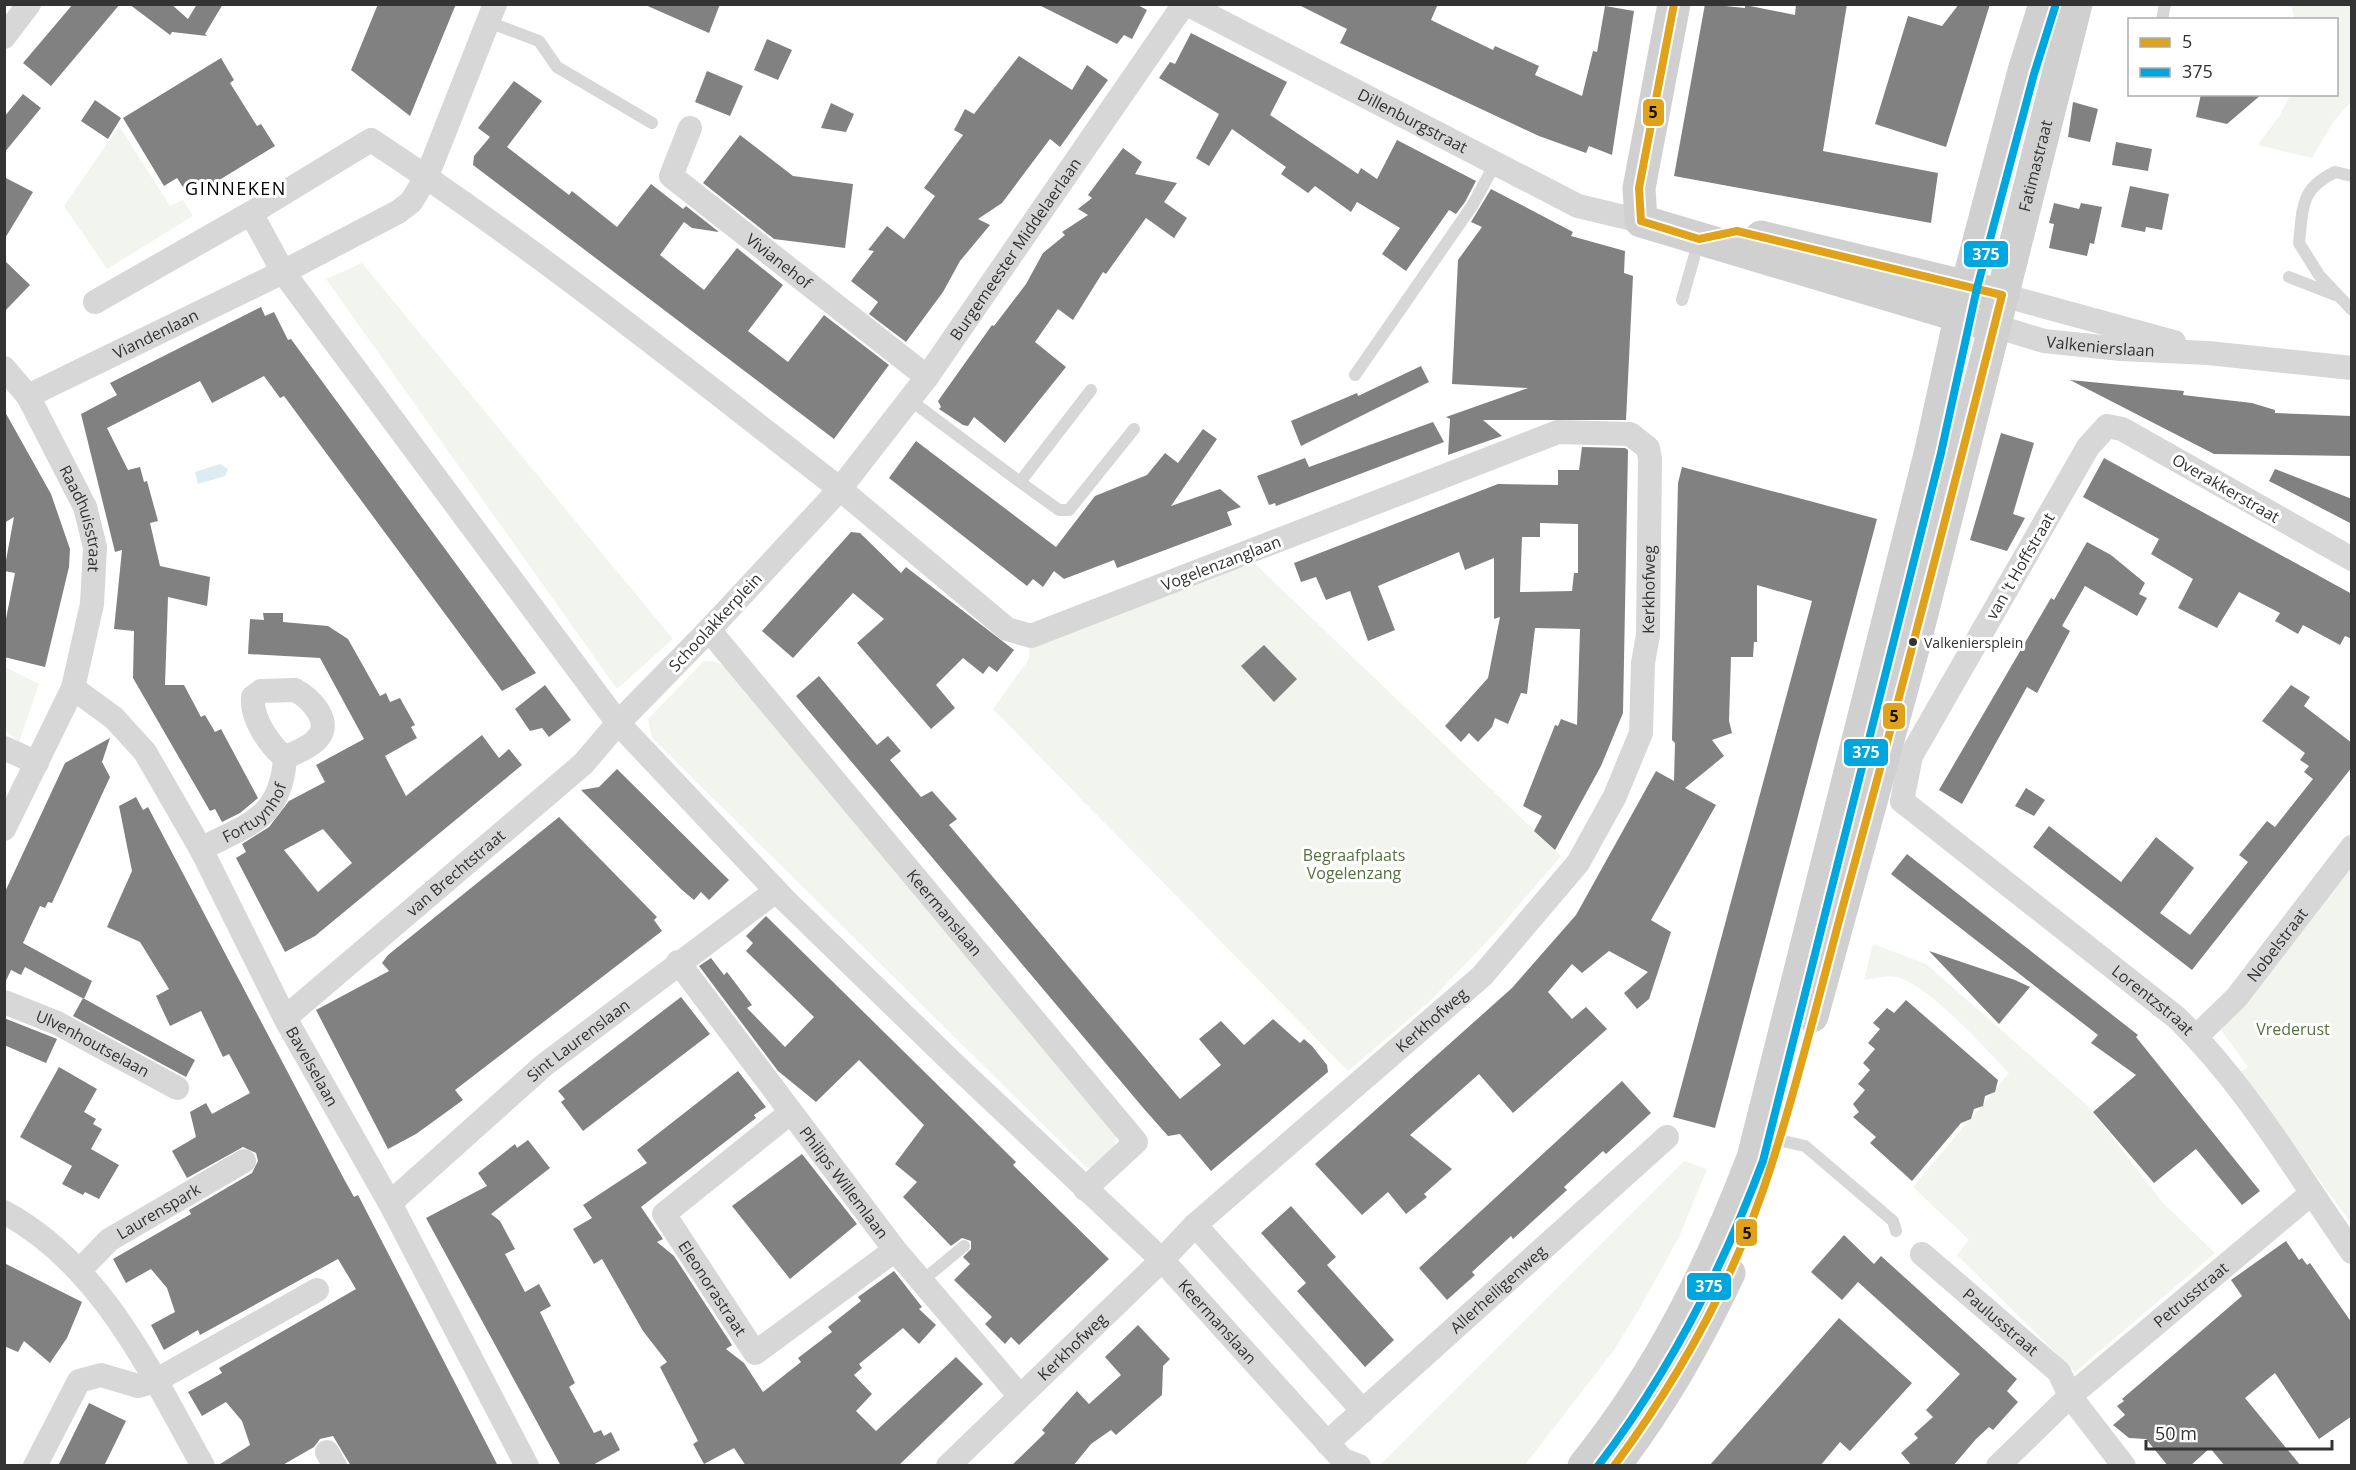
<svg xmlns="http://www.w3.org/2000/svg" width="2356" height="1470" font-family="'Open Sans',sans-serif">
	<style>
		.green { fill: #f1f5ed }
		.water { fill: #ddebf3 }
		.building { fill: #818181; fill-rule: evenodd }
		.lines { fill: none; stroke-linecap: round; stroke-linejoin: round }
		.lane { stroke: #d7d7d7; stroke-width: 12 }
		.street { stroke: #d7d7d7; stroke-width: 24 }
		.secondary { stroke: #d0d0d0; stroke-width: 33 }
		.bus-1-casing { stroke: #fff; stroke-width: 12 }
		.bus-2-casing { stroke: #fff; stroke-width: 12 }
		.bus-1 { stroke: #dfa21a; stroke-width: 8 }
		.bus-2 { stroke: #00a6de; stroke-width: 8 }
		.bus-dot { fill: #333; stroke: #fff; stroke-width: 2 }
		.labels { text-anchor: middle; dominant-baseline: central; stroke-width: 6; stroke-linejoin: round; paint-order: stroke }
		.bus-label { font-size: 14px; fill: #333; stroke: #fff; text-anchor: start }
		.street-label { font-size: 16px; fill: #333; stroke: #fff }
		.park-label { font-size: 16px; fill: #56703f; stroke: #fff }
		.neighbourhood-label { font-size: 18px; letter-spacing: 1.5px; fill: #000; stroke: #fff }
		.line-badge { stroke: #fff; stroke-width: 2 }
		.badge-label { font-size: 16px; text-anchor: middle; font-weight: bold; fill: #fff }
		.pale-badge-label { font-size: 16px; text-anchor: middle; font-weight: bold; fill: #111 }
	</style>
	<rect width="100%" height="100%" fill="#fff"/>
	<path class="green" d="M2291,5H2351V102L2333,122L2312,158L2258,145L2280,115L2290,95L2336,94V20L2295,19Z
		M119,126L170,206L183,200L193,216L107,269L64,206Z
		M362,263L673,639L617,689L326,279Z
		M1251,560L1561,856L1494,934L1429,1002L1348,1071L993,709L1029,659L1030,640Z
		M704,661H713L725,666L1117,1129L1115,1146L1092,1168L1086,1167L652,738L648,719Z
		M5,667L39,684L19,742L5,730Z
		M2351,860V1223L2240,1072L2248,1067L2221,1030Z
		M1873,944L1926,964L2088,1106L2163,1203L2215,1253L2075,1372L1957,1255L1969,1240L1913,1187L2009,1073C1983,1047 1931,986 1896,977C1887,975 1873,979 1864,980Z
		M1684,1161L1707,1169L1679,1237L1641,1306L1614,1350L1525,1465H1380Z"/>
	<path class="water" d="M220,464L228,469L225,476L198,484L195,472Z"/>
	<path class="building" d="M73,4H120L51,86L23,63Z
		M129,4H171L188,19L197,4H223L205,34L207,36L172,32L170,35Z
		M378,4H456L410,116L351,70Z
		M643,4H720L709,33Z
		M1037,4H1136L1147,10L1132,39L1124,35L1117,44Z
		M1297,4H1438L1431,20L1493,50L1495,46L1539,66L1535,75L1582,96L1593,51L1597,52L1605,6L1634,11L1612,155L1589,146L1586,153L1539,136L1340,43L1347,29Z
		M1705,4L1745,8V5L1795,15L1796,4H1847L1823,151L1938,173L1931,223L1674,176Z
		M1959,4H1990L1946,147L1875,124L1908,16L1942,26Z
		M1191,33L1287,82L1270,115L1358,174L1361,168L1377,179L1397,140L1476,181L1465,202L1456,214L1449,210L1406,271L1382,254L1400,228L1357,202L1351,212L1315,186L1308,193L1281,174L1286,167L1232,129L1209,166L1196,158L1219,114L1159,78L1170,62L1175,64Z
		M767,39L792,50L778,80L754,70Z
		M1019,56L1072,90L1087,65L1108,80L1060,147L1050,139L1002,203L978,219L990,225L960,261L943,292L906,342L869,314L878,302L851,281L874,251L868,250L887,226L904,239L935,196L924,188L963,135L954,130L965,109L974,114Z
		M221,58L234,80L230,83L257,126L261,124L275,146L190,198L177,178L164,186L123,118Z
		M707,71L743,86L730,116L695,102Z
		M514,81L542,101L507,147L569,195L572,191L617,227L651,184L683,209L686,206L719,232L692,228L684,222L660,255L704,290L737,248L783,285L748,331L788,362L824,315L889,365L834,439L473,165L474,156L490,137L478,128Z
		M23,94L41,108L4,153V117Z
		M2201,94H2262L2227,124L2196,117Z
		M95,100L121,118L108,139L81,121Z
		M2073,102L2098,109L2090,142L2068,137Z
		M831,103L854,114L846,132L821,128Z
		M740,135L793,176L853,184L845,248L774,239L703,183Z
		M2116,142L2152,149L2148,171L2112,165Z
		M1123,148L1142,162L1135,174L1177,183L1164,202L1187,218L1174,238L1146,218L1106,274L1103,272L1073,320L1058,309L1035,342L1066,367L1005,443L974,417L968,426L963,425L939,409L941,407L938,401L992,325L994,326L1026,284L1043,253L1065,235L1062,232L1088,215L1078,209L1092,198L1088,195Z
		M4,177L33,192L4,240Z
		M2130,186L2169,194L2162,230L2146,227L2145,232L2121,227Z
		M1491,189L1573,232L1571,236L1625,251L1624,273L1633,276L1626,420H1483L1502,436L1448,455L1450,419L1446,417L1528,388L1452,384L1458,260L1482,227L1471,222Z
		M2054,203L2079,209L2081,203L2102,207L2094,244L2090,243L2087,256L2049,248L2054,224L2049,223Z
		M4,260L30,285L4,312Z
		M261,307L265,316L274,312L288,340L291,339L536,673L502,691L284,396L280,398L264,376L212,403L200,381L107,428L128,470L140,467L144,482L147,481L158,521L150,523L160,566L210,577L207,606L168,597L165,685H184L201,717L205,715L215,732L221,729L258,798L240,813L222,822L215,809L210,811L133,678L134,631L114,629L122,550L115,552L81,414L117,395L110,383Z
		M1421,366L1429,382L1301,446L1291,421L1357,393L1358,396Z
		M2070,380L2184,391L2183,395L2252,403L2275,410V413L2352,416V456L2214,454Z
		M4,410L51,494L70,549L69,567L45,667L4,657V629L15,573L4,571L14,517L4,523Z
		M1433,422L1444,442L1276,506L1275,503L1269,505L1257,476L1305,458L1309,467Z
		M1203,429L1217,439L1171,506L1220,489L1241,507L1227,512L1232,525L1117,568L1114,560L1064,579L1054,571L1043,587L1033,579L1027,586L889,478L916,441L1056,547L1095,496L1147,475L1165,453L1178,463Z
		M2001,433L2034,443L2013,514L2025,518L2007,551L1970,540Z
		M1582,447L1625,448L1628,450L1623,713L1601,766L1555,850L1534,831L1542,816L1523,806L1555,725L1558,726L1561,719L1577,725L1580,629L1535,628L1527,694L1521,693L1508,724L1495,718L1492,727L1478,742L1469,733L1461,742L1445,726L1488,678L1500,617L1494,619V558L1465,570L1459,552L1378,586L1395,630L1368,641L1350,591L1326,600L1316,577L1301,582L1294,563L1498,484L1558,485V470H1579ZM1540,523L1578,524V573H1574L1572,591L1520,592L1522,537H1540Z
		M2104,458L2352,594V639L2345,636L2340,645L2303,625L2298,634L2275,621L2280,613L2239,592L2217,628L2178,608L2193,579L2151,554L2159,539L2083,497Z
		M1682,467L1877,519L1715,1128L1673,1117L1812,601L1757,585V642H1754L1753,657H1731L1729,721L1732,733L1712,740L1724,756L1685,788L1716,805L1651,920L1671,932L1649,999L1637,1009L1624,993L1648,972L1609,951L1582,973L1572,964L1548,992L1572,1019L1586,1007L1607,1029L1513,1113L1479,1074L1410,1135L1452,1169L1424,1194L1427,1197L1406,1214L1388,1192L1362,1215L1315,1164L1512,988L1576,915L1656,771L1674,781L1675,743L1672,740L1678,483Z
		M2275,469L2352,499V524L2269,481Z
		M851,532L860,533L901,573L906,567L1014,650L997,672L989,666L983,674L963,658L936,685L955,708L931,729L857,643L884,619L853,593L793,658L762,631Z
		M2087,542L2111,555L2145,583L2139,594L2147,598L2137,616L2085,586L2062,626L2070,631L2037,693L2027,687L1962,804L1939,790L2051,598L2054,600Z
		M263,613H283V622L328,626L348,639L380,696L386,693L390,702L400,698L415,725L411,727L417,738L385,756L406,796L482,735L499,758L509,749L522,765L315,936L285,952L236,858L246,852L242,844L269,827L289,801L325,782L316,765L364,739L320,658L248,654L250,619L264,620ZM323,829L352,863L318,892L284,850Z
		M1264,645L1297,679L1274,702L1241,666Z
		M819,676L877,745L888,736L901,751L890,760L921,797L932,791L957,819L949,825L1180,1099L1221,1065L1199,1039L1221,1021L1244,1045L1273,1019L1300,1043L1304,1039L1312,1046L1327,1065L1328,1072L1211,1171L1180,1134L1168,1136L1145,1110L796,696Z
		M545,685L571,720L549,737L542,728L530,731L515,709Z
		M2291,685L2310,697L2304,706L2352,743V767L2192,970L2033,847L2049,826L2121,882L2156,837L2194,868L2160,913L2190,935L2248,862L2239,855L2267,821L2275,827L2313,779L2304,772L2309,766L2300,760L2305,753L2262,721Z
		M110,738L102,762L110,777L52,903L48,902L45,908L40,906L23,943L92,981L84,999L25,967L21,975L11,970L4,985V894L65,763Z
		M617,769L729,880L709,900L701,892L694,900L682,890L581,790L599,787Z
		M2026,788L2045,800L2034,816L2015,806Z
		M136,797L143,810L148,807L344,1179L354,1197L358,1195L498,1466H351L333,1436L320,1439L314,1447L281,1466H217L250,1445L242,1421L226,1402L202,1416L188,1392L222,1373L219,1368L356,1289L338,1259L200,1335L198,1330L164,1350L151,1325L175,1312L167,1288L151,1269L126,1283L113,1259L191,1214L189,1210L252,1173L258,1161L256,1153L243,1147L187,1178L172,1151L196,1137L190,1112L206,1103L212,1114L250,1093L229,1054L223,1057L201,1011L170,1026L156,996L169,989L140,942L107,927L132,871L119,806Z
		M559,817L657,917L654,920L662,931L455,1090L463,1100L416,1134L388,1149L316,1010L389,971L382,963L388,955Z
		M1907,854L2138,1035L2136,1037L2260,1191L2242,1205L2196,1149L2154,1183L2093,1112L2136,1075L2091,1043L2098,1035L1891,874Z
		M766,916L1016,1162L1013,1165L1109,1259L1019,1345L1011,1337L1005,1344L985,1324L992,1317L954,1280L970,1264L963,1257L971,1249V1241L962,1238L951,1246L903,1197L917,1182L895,1164L924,1125L859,1060L816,1102L778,1071L699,966L711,958L724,975L727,972L752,1005L747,1008L785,1047L814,1017L746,951L753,943L746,936Z
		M1929,951L2015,980L2030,987L1999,1024Z
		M681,997L710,1034L583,1131L561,1102L565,1099L558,1091Z
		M83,998L195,1060L186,1077L73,1016Z
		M1906,1000L1998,1080L1995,1092L1985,1096L1983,1106L1974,1109L1971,1119L1961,1123L1912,1181L1870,1143L1876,1137L1853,1117L1859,1112L1853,1104L1865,1090L1858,1084L1870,1070L1863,1063L1875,1049L1868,1043L1880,1029L1873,1023L1887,1008L1894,1013Z
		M4,1018L57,1039L46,1063L4,1045Z
		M59,1067L97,1089L84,1112L96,1119L93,1124L102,1129L91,1149L119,1165L99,1199L85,1192L83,1195L62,1184L72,1166L20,1137Z
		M738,1071L766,1107L754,1115L756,1118L641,1207L663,1239L657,1242L674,1256L732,1345L726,1349L744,1363L763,1392L801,1362L798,1358L832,1332L828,1327L861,1301L858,1297L894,1271L922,1307L919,1309L936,1325L919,1344L903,1328L859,1364L862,1368L854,1375L872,1394L856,1411L876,1431L956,1357L983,1384L898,1466H746L734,1448L704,1464L693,1444L698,1441L660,1367L667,1362L643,1331L602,1259L594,1264L573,1229L592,1218L583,1205L647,1163L637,1150Z
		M1622,1081L1651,1113L1606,1154L1603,1151L1564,1187L1567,1190L1513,1239L1511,1236L1472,1272L1475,1275L1447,1300L1419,1268Z
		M528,1140L550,1168L491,1214L500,1221L515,1249L505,1254L525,1292L539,1284L551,1306L540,1312L575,1383L569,1387L594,1433L601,1430L604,1436L611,1432L620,1450L591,1466H561L426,1218L487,1186L478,1173L515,1144L517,1148Z
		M802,1154L857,1224L790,1279L732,1206Z
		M1291,1206L1336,1257L1327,1265L1394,1340L1365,1367L1297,1291L1306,1283L1261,1233Z
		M1844,1235L1874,1264L1881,1256L2017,1379L2007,1391L2018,1402L1993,1430L1989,1427L1976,1439L1953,1466H1912L1901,1453L1918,1438L1914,1434L1933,1417L1926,1410L1960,1374L1858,1282L1842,1300L1811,1272Z
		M2286,1241L2299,1260L2302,1258L2307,1265L2310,1263L2352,1323V1416L2319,1439L2275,1373L2245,1398L2301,1466H2225L2210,1448L2190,1466H2168L2146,1439L2129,1438L2113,1425L2125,1415L2117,1406L2124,1401L2122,1399L2242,1296L2231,1280Z
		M4,1263L82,1302L67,1338L50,1363L24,1341L18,1352L4,1346Z
		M1839,1318L1912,1383L1850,1451L1840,1442L1820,1466H1709Z
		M1138,1325L1170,1359L1163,1366L1162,1395L1116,1435L1111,1430L1091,1444L1073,1466H1011L1045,1433L1042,1430L1077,1391L1089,1404L1121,1375L1105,1357Z
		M89,1403L126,1421L104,1466H58Z"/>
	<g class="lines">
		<path class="lane" d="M2162,20L2165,4
			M488,22L539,41L557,67L652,123
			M2352,176L2335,172C2300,189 2303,207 2299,243L2319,275L2352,310
			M2289,277L2335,295
			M1682,300L1699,240
			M1355,375L1472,206L1495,164
			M910,400L1020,482L1091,390
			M1020,482L1059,510H1069L1134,429
			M1760,1136L1805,1146L1893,1221L1896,1231
			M922,1281L964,1246"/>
		<g class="street">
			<path id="s1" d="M1187,4L1578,206L1641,221"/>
			<path d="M4,37L29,4"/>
			<path id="s2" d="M690,128L671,176L927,377"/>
			<path d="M2002,295L2174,342"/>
			<path d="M95,302L251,213L371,140C534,247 687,370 840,489L709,630L618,723L283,272L251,213"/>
			<path id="s3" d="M1995,326L2044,341L2121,349L2208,353L2352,368"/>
			<path id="s4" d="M4,368L28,396L85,507L95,547L92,604L73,688L4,829"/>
			<path id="s5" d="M28,396L283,272L398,212L411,202L427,176L495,4"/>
			<path id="s6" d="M2352,559L2122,429L2107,426L2088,447L1911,756L1902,801L2177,1018C2247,1086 2296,1172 2352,1252"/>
			<path id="s7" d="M709,630L1136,1142L1085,1189"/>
			<path id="s8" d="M73,688L114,718L145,752L201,849L285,1018L391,1205L527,1466"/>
			<path d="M295,690C312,699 336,725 314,742C306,749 294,753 285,758C269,744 251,719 253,697L261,691Z"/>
			<path d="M4,748L37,763"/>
			<path id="s9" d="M201,849C248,824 281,819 285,758"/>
			<path id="s10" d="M678,962L895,1250L1019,1395"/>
			<path id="s11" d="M4,1002L57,1023L177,1088"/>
			<path id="s12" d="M285,1018L583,764L618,723L784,899L955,1065L1162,1260L1343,1460L1359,1466"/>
			<path id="s13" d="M2196,1037L2237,997L2352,847"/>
			<path id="s14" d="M790,1113L664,1214L755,1353L895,1250"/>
			<path id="s15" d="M390,1203L543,1066L776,891"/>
			<path d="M4,1212C102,1265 151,1373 203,1466"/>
			<path d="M1195,1225L1363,1411"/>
			<path id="s16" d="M1922,1254L2059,1372L2070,1396L2124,1466"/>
			<path id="s17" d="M80,1270L109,1240L244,1161"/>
			<path id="s18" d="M1327,1443L1667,1137"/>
			<path d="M327,1452L335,1466"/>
			<path d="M35,1466L79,1381L101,1375L138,1386L155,1381L317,1290"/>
			<path id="s19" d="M948,1466L1162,1260L1195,1225L1482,976L1578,863L1615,796L1641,733L1643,663L1648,635L1650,459L1648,448L1630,434L1558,432L1031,636L1007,629L840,489L927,377L1184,4"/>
			<path id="s20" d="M1998,1466L2070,1396L2312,1193"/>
		</g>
		<g class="secondary">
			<path d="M1674,4L1639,188L1641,221L1980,322"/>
			<path d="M1761,237L1988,292"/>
			<path id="s21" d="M1812,1016L1914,645L2076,4"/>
			<path d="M1584,1466C1661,1370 1709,1272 1753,1158L1931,450L1967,286L2024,71L2045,4"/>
			<path d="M1614,1466C1662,1402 1695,1345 1729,1273"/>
		</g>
		<defs>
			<path id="bus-1" d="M1641,221L1639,188L1674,4
				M1614,1466C1682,1374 1738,1272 1772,1163C1802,1070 1824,974 1850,880C1903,686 1953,491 2002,295L1737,231L1699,239L1641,221"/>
			<path id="bus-2" d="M1598,1466C1669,1373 1722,1270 1763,1161L1941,453L1977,288L2034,74L2055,7"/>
		</defs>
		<use href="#bus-1" class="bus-1-casing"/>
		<use href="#bus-2" class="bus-2-casing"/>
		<use href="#bus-1" class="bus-1"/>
		<use href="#bus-2" class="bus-2"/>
	</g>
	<circle class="bus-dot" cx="1913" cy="642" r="5"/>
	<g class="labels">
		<g class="bus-label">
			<text x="1924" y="642">Valkeniersplein</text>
		</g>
		<g class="street-label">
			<text stroke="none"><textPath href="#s1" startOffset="254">Dillenburgstraat</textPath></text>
			<text stroke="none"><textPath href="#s21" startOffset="879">Fatimastraat</textPath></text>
			<text stroke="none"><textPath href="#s19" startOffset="2504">Burgemeester Middelaerlaan</textPath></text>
			<text stroke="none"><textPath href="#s2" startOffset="189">Vivianehof</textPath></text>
			<text stroke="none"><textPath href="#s5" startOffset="142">Viandenlaan</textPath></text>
			<text stroke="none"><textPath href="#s3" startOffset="108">Valkenierslaan</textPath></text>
			<text transform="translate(2226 488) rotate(30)">Overakkerstraat</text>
			<text stroke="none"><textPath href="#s4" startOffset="172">Raadhuisstraat</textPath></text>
			<text transform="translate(1221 563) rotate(-21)">Vogelenzanglaan</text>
			<text transform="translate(2020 566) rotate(-60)">van 't Hoffstraat</text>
			<text stroke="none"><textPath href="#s19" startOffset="1162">Kerkhofweg</textPath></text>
			<text transform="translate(715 622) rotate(-47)">Schoolakkerplein</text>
			<text stroke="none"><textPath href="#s9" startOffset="66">Fortuynhof</textPath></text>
			<text stroke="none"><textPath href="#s12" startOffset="224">van Brechtstraat</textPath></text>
			<text stroke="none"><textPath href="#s7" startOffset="368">Keermanslaan</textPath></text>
			<text stroke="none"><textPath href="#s13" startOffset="123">Nobelstraat</textPath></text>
			<text stroke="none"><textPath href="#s6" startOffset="1030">Lorentzstraat</textPath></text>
			<text stroke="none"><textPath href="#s19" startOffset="658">Kerkhofweg</textPath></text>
			<text stroke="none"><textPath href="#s15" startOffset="249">Sint Laurenslaan</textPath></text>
			<text stroke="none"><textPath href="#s11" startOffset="98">Ulvenhoutselaan</textPath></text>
			<text stroke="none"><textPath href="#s8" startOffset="453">Bavelselaan</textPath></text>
			<text stroke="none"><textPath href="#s10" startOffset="276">Philips Willemlaan</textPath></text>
			<text stroke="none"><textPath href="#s17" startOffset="99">Laurenspark</textPath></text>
			<text stroke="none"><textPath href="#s14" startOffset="250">Eleonorastraat</textPath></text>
			<text stroke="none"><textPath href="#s18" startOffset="230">Allerheiligenweg</textPath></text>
			<text stroke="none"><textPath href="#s20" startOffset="258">Petrusstraat</textPath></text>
			<text stroke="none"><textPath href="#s12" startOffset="1293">Keermanslaan</textPath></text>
			<text stroke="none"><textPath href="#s16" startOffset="104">Paulusstraat</textPath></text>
			<text stroke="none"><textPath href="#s19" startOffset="172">Kerkhofweg</textPath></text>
		</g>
		<g class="park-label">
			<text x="1354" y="855">Begraafplaats<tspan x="1354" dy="18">Vogelenzang</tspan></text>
			<text x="2293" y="1029">Vrederust</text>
		</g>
		<g class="neighbourhood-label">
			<text x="236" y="188">GINNEKEN</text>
		</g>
	</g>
	<g class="line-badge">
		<rect x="1642" y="98" width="23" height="29" rx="6" fill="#dfa21a"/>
		<rect x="1963" y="240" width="46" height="28" rx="6" fill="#00a6de"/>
		<rect x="1882" y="702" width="24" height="28" rx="6" fill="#dfa21a"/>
		<rect x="1843" y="738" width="46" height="29" rx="6" fill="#00a6de"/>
		<rect x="1735" y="1218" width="23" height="29" rx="6" fill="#dfa21a"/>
		<rect x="1686" y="1272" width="46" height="29" rx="6" fill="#00a6de"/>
	</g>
	<g class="badge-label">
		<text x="1986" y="260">375</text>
		<text x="1866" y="758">375</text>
		<text x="1709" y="1292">375</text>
	</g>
	<g class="pale-badge-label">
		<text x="1653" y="118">5</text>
		<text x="1894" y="722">5</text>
		<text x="1747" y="1239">5</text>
	</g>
	<rect width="2356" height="1470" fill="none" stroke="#333333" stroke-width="12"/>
	<rect x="2128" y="18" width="210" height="78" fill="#ffffff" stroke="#adadad" stroke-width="1.5"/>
	<rect x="2140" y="38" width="30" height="9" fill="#dfa21a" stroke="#adadad" stroke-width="1.5"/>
	<text x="2182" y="48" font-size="18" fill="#333333">5</text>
	<rect x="2140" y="68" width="30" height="9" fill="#00a6de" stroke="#adadad" stroke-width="1.5"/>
	<text x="2182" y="78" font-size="18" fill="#333333">375</text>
	<path d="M2146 1440v9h186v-9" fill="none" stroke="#333333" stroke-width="3"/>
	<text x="2155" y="1440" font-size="18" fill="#333333" stroke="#ffffff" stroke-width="4.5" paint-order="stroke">50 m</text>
</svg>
